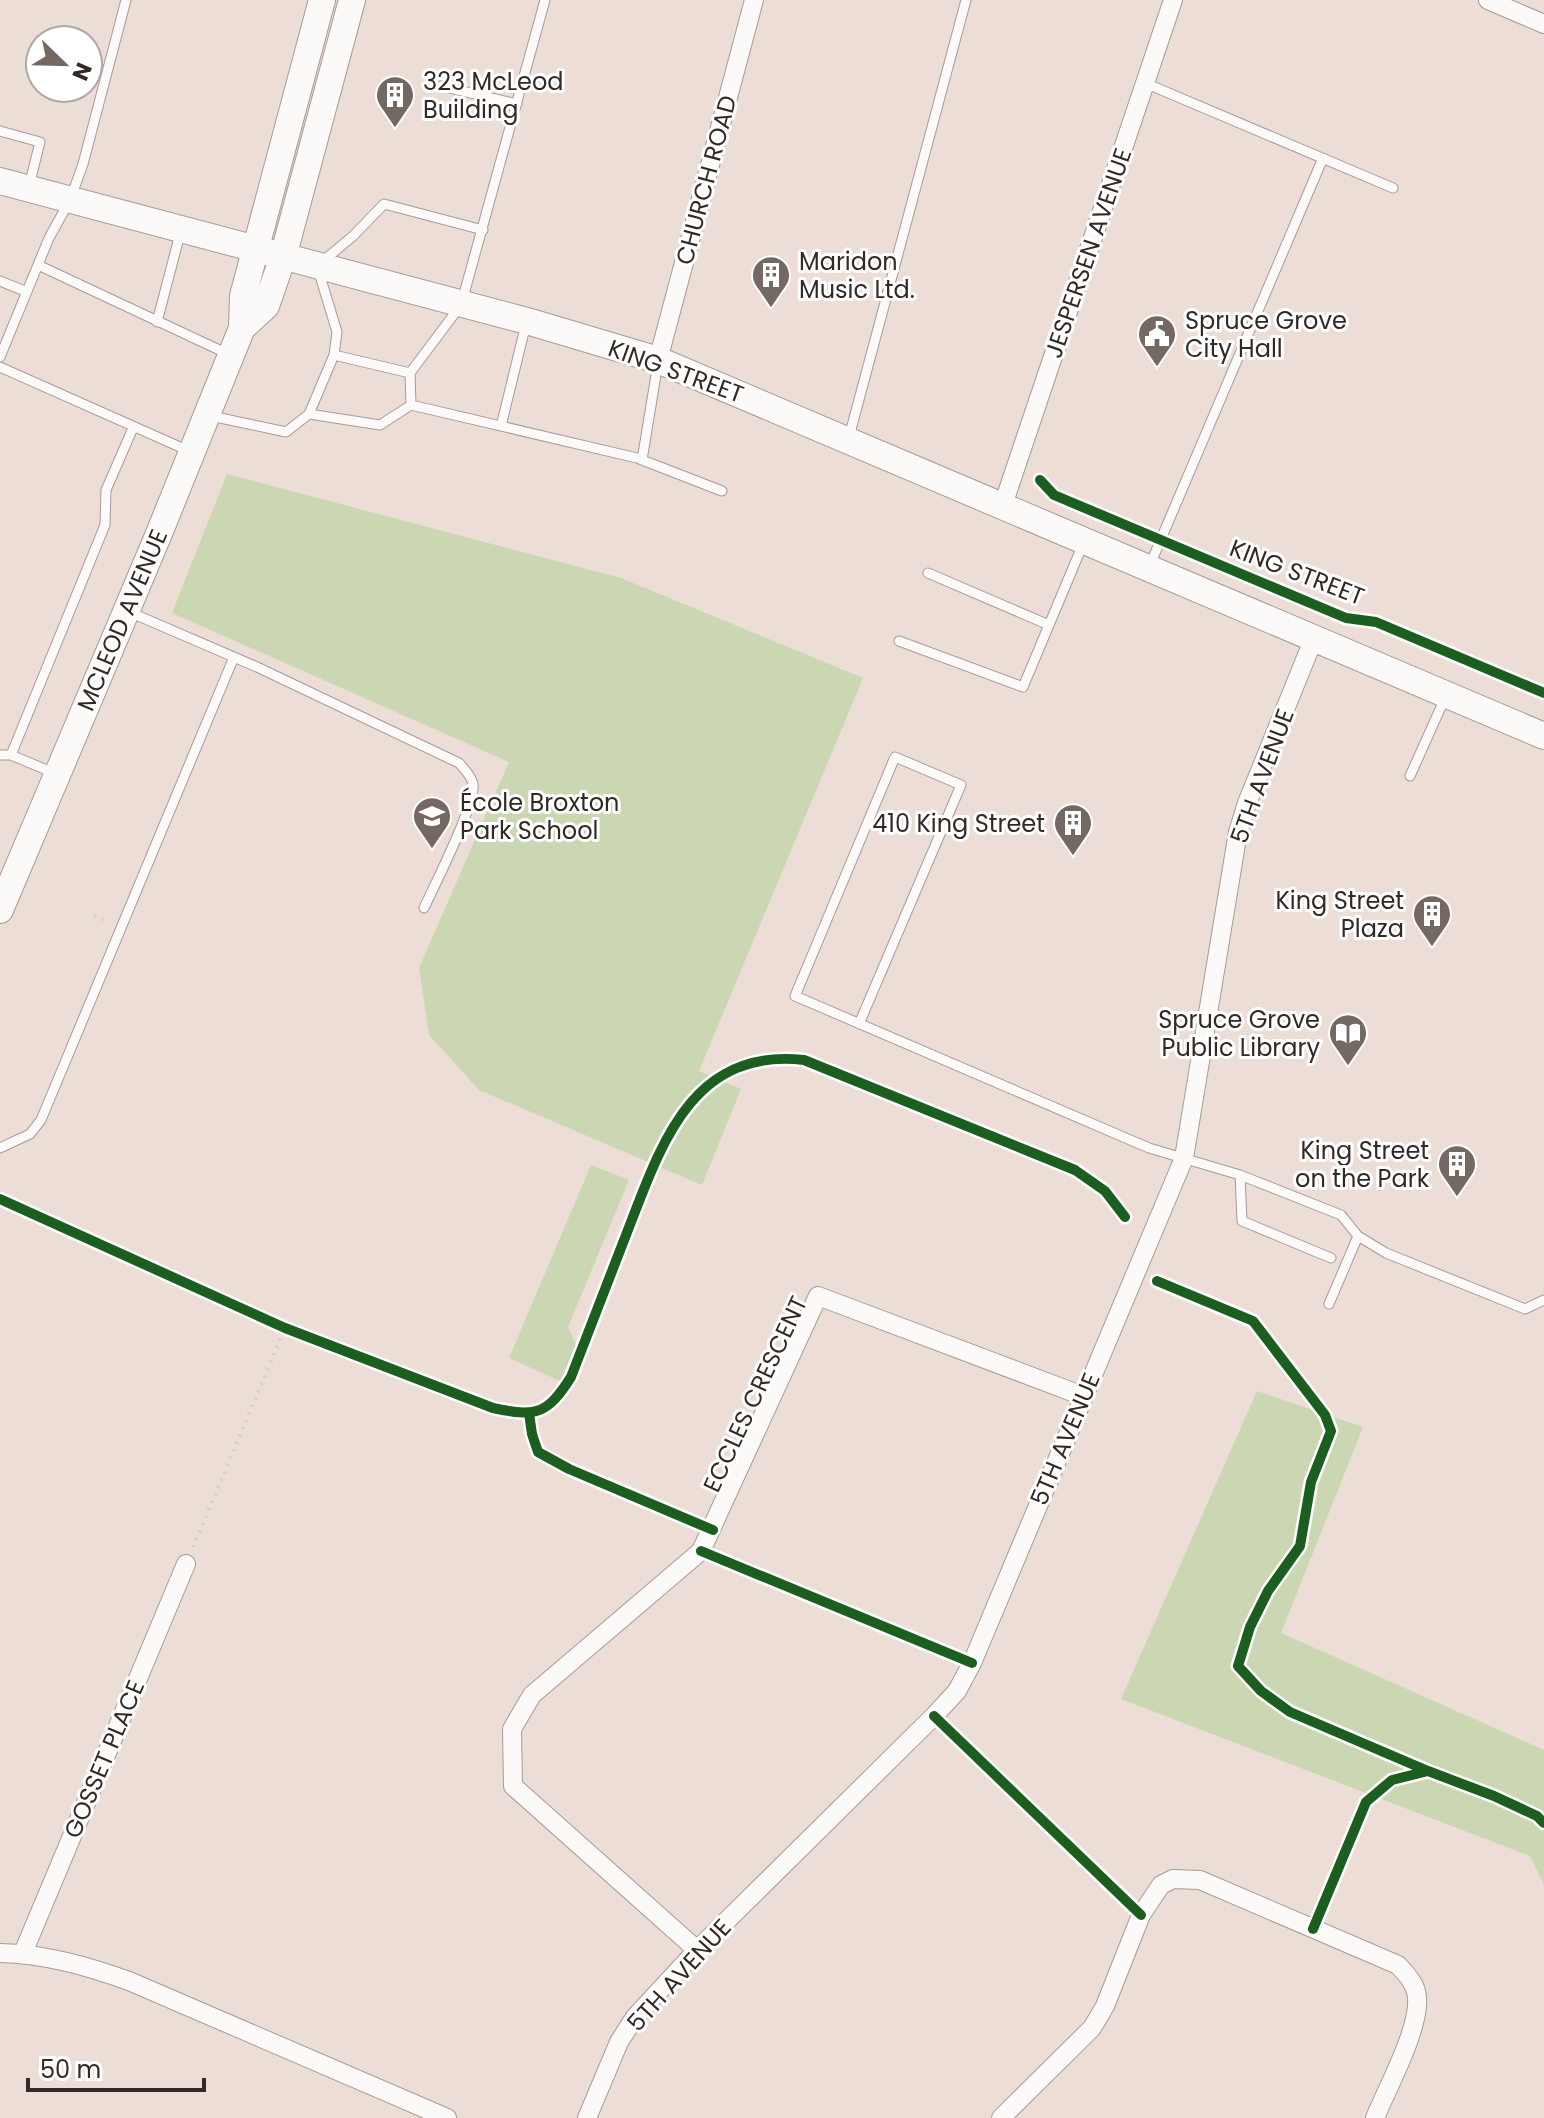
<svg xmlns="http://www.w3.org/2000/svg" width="1544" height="2118" font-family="Poppins,sans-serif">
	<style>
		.green { fill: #cad7b2 }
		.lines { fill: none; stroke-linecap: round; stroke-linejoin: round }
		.lane-casing { stroke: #a69b96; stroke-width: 11 }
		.street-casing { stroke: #a69b96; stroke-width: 20 }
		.secondary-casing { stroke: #a69b96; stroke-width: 28 }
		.path { stroke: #d2cfcc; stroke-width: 4; stroke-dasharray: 2 6; stroke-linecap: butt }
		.lane { stroke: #fcfaf9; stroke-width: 9 }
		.street { stroke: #fcfaf9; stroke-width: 18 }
		.secondary { stroke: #fcfaf9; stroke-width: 26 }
		.cycleway-casing { stroke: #fff; stroke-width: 15 }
		.cycleway { stroke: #1b5e20; stroke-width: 10 }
		.labels { text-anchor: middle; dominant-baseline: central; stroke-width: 6; stroke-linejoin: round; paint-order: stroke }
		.poi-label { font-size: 24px; fill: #322924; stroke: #fff; text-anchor: start }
		.street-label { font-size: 24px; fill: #322924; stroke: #fff }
	</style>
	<rect width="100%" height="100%" fill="#ecded6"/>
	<path class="green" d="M227,474L621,578L863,678L699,1071L741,1089L702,1185L479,1090L429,1035L419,968L509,762L172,613Z
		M591,1165L629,1180L568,1327L577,1347L560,1381L509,1358Z
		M1257,1391L1363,1427L1281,1633L1544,1750V1885L1530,1856L1121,1699Z"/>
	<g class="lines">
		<defs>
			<path id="lane" d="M1145,83L1393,188
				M441,86L517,104
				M0,131L40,142L29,186
				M38,265L228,354
				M0,281L27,292
				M157,322L181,230
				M334,355L410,373
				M0,357L49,238L70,200L83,164L126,0
				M0,367L189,451
				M411,405L410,373L461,305L545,0
				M309,414L334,355L337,332L317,266L353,236L384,204L483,230
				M211,416L286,432L309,414L380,425L411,405L637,458L722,491
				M501,426L526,324
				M849,437L966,0
				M642,460L658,363
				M1150,565L1323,158
				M928,573L1049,625
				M127,611L257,667L459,763C464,769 471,775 473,784C477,802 434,886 424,908
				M899,641L1023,687L1083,544
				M0,755H11L54,773
				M11,755L105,525L106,490L133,428
				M1410,776L1445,698
				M859,1024L961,785L895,757L795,996L1149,1148L1240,1175L1341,1215L1358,1236L1329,1304
				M0,1148L30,1134L41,1120L234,657
				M1240,1175L1242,1221L1331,1258
				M1358,1236L1386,1253L1525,1309L1544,1300"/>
			<path id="street" d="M1488,0L1544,24
				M658,360L754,0
				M1003,505L1173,0
				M697,1950L513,1786L512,1729L532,1695L701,1551L818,1296L1083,1396
				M0,1953C45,1954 87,1966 129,1981L447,2118
				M23,1953L186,1564
				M587,2118L619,2042L635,2017L697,1950L934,1716L957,1691L972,1663L1184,1158L1238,832L1247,803L1314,638
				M1001,2118L1092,2028L1105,2006L1141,1915L1161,1885L1173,1879L1200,1880L1398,1965C1407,1975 1416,1984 1417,1997C1420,2029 1387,2088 1375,2118"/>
			<path id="secondary" d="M0,181L527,321L658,360L1544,736
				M242,328L266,306L283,257L352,0
				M0,910L158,536L242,328L243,296L322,0"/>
		</defs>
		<use href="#lane" class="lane-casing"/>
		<use href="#street" class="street-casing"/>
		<use href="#secondary" class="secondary-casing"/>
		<path class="path" d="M94,916L107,921
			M193,1547L285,1328"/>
		<use href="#lane" class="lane"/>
		<use href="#street" class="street"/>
		<use href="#secondary" class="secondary"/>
		<defs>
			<path id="cycleway" d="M1040,480L1054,495L1346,618L1376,622L1544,693
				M0,1199L285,1328L493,1408C536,1417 547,1415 571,1377C589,1330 608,1282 626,1235C660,1148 690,1047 804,1060L1075,1170L1105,1191L1125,1217
				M1157,1281L1253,1321L1325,1415L1331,1431L1311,1482L1300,1546L1268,1591L1250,1627L1238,1666L1261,1691L1290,1712L1428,1771L1494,1796L1537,1816L1544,1823
				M529,1413L532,1434L538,1452L569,1469L713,1530
				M701,1551L972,1663
				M934,1716L1141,1915
				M1313,1929L1366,1802L1392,1780L1428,1771"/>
		</defs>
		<use href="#cycleway" class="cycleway-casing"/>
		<use href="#cycleway" class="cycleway"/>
	</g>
	<defs>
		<symbol id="building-pin" viewBox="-11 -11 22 30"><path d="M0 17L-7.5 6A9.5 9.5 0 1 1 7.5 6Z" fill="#736862" stroke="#fff"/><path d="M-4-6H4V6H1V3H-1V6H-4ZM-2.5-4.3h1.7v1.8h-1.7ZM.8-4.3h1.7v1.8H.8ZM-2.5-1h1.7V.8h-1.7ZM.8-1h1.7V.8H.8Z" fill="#fff"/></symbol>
		<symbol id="civic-pin" viewBox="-11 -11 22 30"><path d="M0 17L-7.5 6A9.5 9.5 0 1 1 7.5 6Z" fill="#736862" stroke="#fff"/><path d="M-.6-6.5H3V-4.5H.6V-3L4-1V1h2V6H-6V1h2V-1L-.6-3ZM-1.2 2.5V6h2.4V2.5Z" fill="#fff"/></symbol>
		<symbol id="school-pin" viewBox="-11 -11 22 30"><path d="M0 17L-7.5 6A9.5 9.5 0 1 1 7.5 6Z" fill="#736862" stroke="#fff"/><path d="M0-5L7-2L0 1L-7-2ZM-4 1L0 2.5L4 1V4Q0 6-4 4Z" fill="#fff"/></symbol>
		<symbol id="library-pin" viewBox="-11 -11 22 30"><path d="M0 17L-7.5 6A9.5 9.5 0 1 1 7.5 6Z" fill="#736862" stroke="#fff"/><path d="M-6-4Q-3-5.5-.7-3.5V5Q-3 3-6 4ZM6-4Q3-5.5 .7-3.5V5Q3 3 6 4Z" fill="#fff"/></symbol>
	</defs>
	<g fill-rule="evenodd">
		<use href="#building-pin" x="373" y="73" width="44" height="60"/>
		<use href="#building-pin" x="749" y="253" width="44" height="60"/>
		<use href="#civic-pin" x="1135" y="312" width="44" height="60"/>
		<use href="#school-pin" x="410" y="794" width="44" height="60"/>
		<use href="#building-pin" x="1051" y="801" width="44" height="60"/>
		<use href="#building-pin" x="1410" y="892" width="44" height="60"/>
		<use href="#library-pin" x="1326" y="1011" width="44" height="60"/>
		<use href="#building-pin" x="1435" y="1142" width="44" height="60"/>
	</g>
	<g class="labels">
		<g class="poi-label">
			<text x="423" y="81">323 McLeod<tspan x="423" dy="28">Building</tspan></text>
			<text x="799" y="261">Maridon<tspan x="799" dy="28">Music Ltd.</tspan></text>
			<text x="1185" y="320">Spruce Grove<tspan x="1185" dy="28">City Hall</tspan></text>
			<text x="460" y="802">École Broxton<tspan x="460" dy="28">Park School</tspan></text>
			<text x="1045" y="823" text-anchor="end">410 King Street</text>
			<text x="1404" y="900" text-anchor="end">King Street<tspan x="1404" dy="28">Plaza</tspan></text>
			<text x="1320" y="1019" text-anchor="end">Spruce Grove<tspan x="1320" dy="28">Public Library</tspan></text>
			<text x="1429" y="1150" text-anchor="end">King Street<tspan x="1429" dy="28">on the Park</tspan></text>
		</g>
		<g class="street-label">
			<text transform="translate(706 180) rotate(-75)">CHURCH ROAD</text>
			<text transform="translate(1088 253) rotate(-71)">JESPERSEN AVENUE</text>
			<text transform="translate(676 371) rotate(20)">KING STREET</text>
			<text transform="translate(1297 572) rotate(21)">KING STREET</text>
			<text transform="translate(122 620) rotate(-67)">MCLEOD AVENUE</text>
			<text transform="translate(1262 776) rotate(-70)">5TH AVENUE</text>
			<text transform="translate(755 1394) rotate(-65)">ECCLES CRESCENT</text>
			<text transform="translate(1065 1439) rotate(-67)">5TH AVENUE</text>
			<text transform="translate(104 1759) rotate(-67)">GOSSET PLACE</text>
			<text transform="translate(679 1975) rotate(-48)">5TH AVENUE</text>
		</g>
	</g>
	<g transform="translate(64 64) rotate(113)"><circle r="38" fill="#ffffff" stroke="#ada9a7" stroke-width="2"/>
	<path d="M0-6L14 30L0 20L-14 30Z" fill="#736862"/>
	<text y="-12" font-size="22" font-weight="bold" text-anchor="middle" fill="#322924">N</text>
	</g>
	<path d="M28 2078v12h176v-12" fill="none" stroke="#322924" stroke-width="4"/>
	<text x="40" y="2078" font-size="24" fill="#322924" stroke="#ffffff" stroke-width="6" paint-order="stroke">50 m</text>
</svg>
